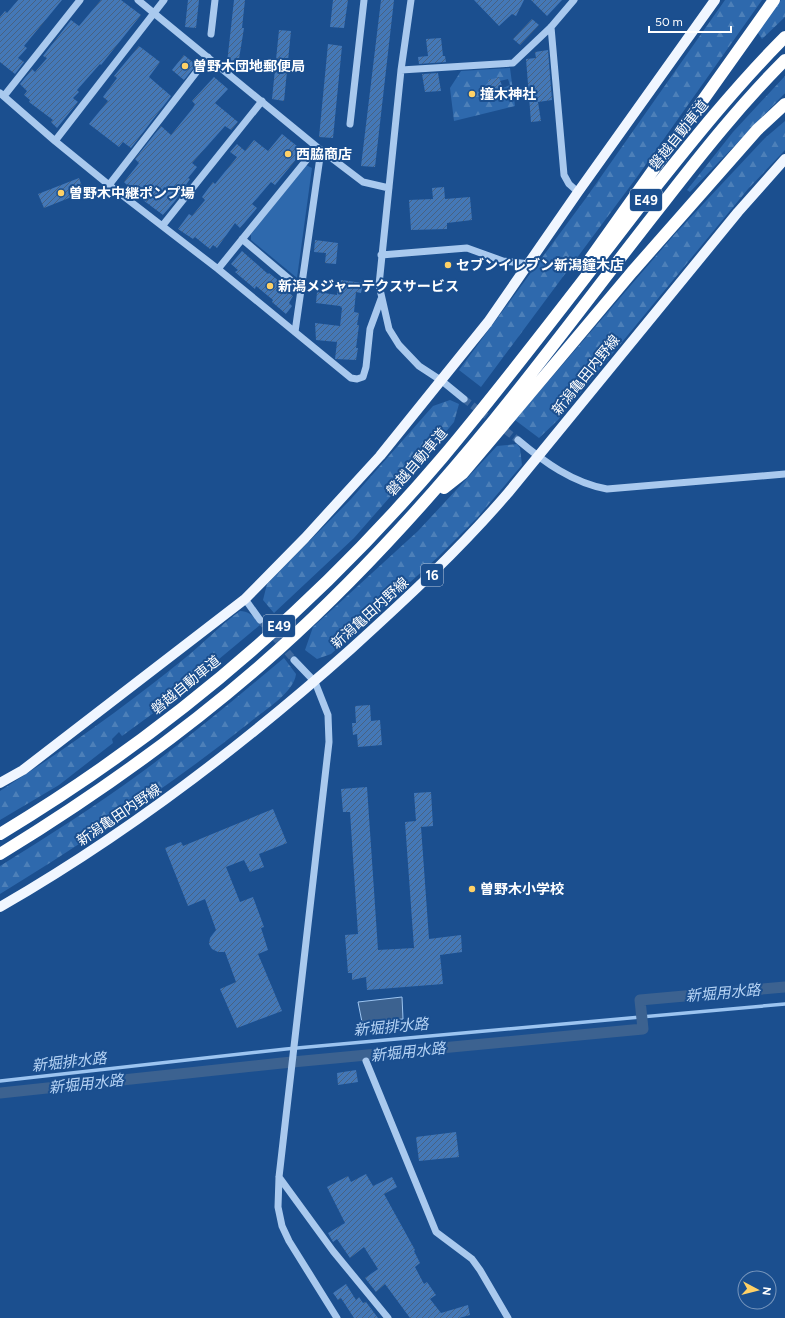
<svg xmlns="http://www.w3.org/2000/svg" width="785" height="1318" font-family="Figtree,'Noto Sans JP',sans-serif">
	<style>
		.green { fill: #2e69ad }
		.forest { fill: url(#forest-firs); fill-rule: evenodd }
		.water { fill: #3c6290; stroke: #9cc4f0 }
		.lines { fill: none; stroke-linecap: round; stroke-linejoin: round }
		.stream { stroke: #9cc4f0; stroke-width: 3.5 }
		.canal { stroke: #3c6290; stroke-width: 11 }
		.building { fill: url(#building-hatch) }
		.minor-tunnel { stroke: #3d69a0; stroke-width: 7; stroke-dasharray: 7 3.5; stroke-linecap: butt }
		.minor { stroke: #a9c9ee; stroke-width: 7 }
		.major { stroke: #f0f6ff; stroke-width: 10 }
		.highway { stroke: #fff; stroke-width: 12 }
		.poi-dot { fill: #ffd166; stroke: #1b4f8f; stroke-width: 1.5 }
		.labels { text-anchor: middle; dominant-baseline: central; stroke-width: 4; stroke-linejoin: round; paint-order: stroke }
		.shield { fill: #1b4f8f; stroke: #bbcadd; stroke-width: 1 }
		.shield-label { font-size: 13px; font-weight: bold; fill: #fff }
		.poi-label { font-size: 14px; font-weight: bold; fill: #fff; stroke: #1b4f8f; text-anchor: start }
		.street-label { font-size: 14px; fill: #fff; stroke: #1b4f8f }
		.water-label { font-size: 15px; font-style: italic; fill: #b5d3f5; stroke: #1b4f8f }
	</style>
	<defs>
		<pattern id="forest-firs" width="22" height="20" patternUnits="userSpaceOnUse"><rect width="22" height="20" fill="#2e69ad"/><path d="M5 1l3.5 6h-7zM16 11l3.5 6h-7z" fill="#4d80b9"/></pattern>
		<pattern id="building-hatch" width="6" height="6" patternUnits="userSpaceOnUse"><rect width="6" height="6" fill="#4478b7"/><path d="M-1 1l2-2M0 6l6-6M5 7l2-2" fill="none" stroke="#486282"/></pattern>
	</defs>
	<rect width="100%" height="100%" fill="#1b4f8f"/>
	<path class="green" d="M306,165L312,168L297,278L251,240V234Z"/>
	<path class="forest" d="M725,0H762L637,177L481,387L459,370L586,198Z
		M781,0H785V17L762,39L756,30Z
		M510,68L515,106L454,121L450,88L461,71ZM499,77L500,81L508,79L510,85L503,88L504,92L493,96L492,92L488,93L486,85L489,83V80Z
		M785,76V93L690,192L687,190L733,132Z
		M785,121V150L748,189L558,420L539,438L515,420L674,235L765,138Z
		M450,400L459,404L454,422L425,457L354,538L274,613L263,600L267,584L351,499L433,406Z
		M517,444L520,448L522,465L477,518L438,557L331,654L317,659L305,650L313,627L418,531L497,446Z
		M240,611C250,611 254,617 260,625L159,709L122,736L119,732L112,739L113,743L59,785L0,820V791C64,750 126,706 185,658C204,643 220,625 240,611Z
		M284,658L296,674C294,693 263,711 249,723C170,786 86,841 0,894V866C48,836 96,806 142,772C191,736 237,697 284,658Z"/>
	<path class="water" d="M402,997L403,1019L362,1022L358,1002Z"/>
	<g class="lines">
		<path class="stream" d="M0,1081L286,1049L785,1004"/>
		<path class="canal" d="M0,1093L282,1063L643,1029L640,1000L785,987"/>
	</g>
	<path class="building" d="M18,0H62L24,46L27,48L18,58L24,62L15,74L0,62V17L5,11L7,13Z
		M101,0H121L141,15L101,65L100,64L77,90L79,92L73,98L78,102L57,128L51,122L53,120L29,102L30,100L24,95L27,91L20,84L32,69L35,72L47,58L43,56L71,20L79,26Z
		M188,0H199L196,28L185,27Z
		M234,0H245L242,28H244L238,65L227,63Z
		M333,0H348L344,28L330,27Z
		M381,0H394L375,167L361,166Z
		M474,0H524L516,16L512,14L499,26Z
		M531,0H562L547,16Z
		M532,19L539,25L520,45L513,39Z
		M279,30L291,31L284,101L272,99Z
		M441,38L443,56H445L446,62L419,64L418,57L428,56L426,39Z
		M328,44L342,46L333,138L319,137Z
		M139,46L160,62L149,77L171,96L131,148L123,142L119,147L89,124L108,101L103,97L117,78L114,76Z
		M548,50L552,100L538,102L541,121L531,122L526,59L536,58L535,52Z
		M184,55L196,65L184,80L172,70Z
		M438,73L441,91L425,92L422,74Z
		M214,77L228,89L215,103L238,122L231,130L225,126L192,163L197,167L188,178L190,179L175,201L163,215L139,197L124,182L139,163L135,159L161,126L171,135L193,108L195,104L192,101Z
		M499,77L504,92L493,96L492,92L488,93L486,84L489,83L488,80Z
		M282,134L303,151L275,185L271,182L252,204L257,208L240,228L235,223L217,248L213,245L210,249L195,237L193,239L178,229L189,214L192,216L205,200L202,197L213,182L215,184L237,157L230,152L237,144L245,151L254,140L268,151Z
		M79,178L84,192L44,208L38,194Z
		M444,187L445,199L470,197L472,220L447,223V229L411,230L409,200L433,199L432,188Z
		M315,240L338,243L336,264L325,263L326,253L314,252Z
		M242,251L268,274L269,273L284,285L282,287L293,296L289,303L292,306L286,314L272,302L273,300L256,286L255,289L235,272L238,270L231,264Z
		M341,280L363,283L361,293L356,292L354,312L359,313L357,325H359L356,348H358L356,360L335,359L337,342L316,340L315,323L340,326L342,308L340,306L316,303L317,292L337,295L338,283H340Z
		M370,705L371,721L380,720L382,745L358,747L357,734L353,735L352,723H356L355,706Z
		M367,787L378,950L414,948L405,822L416,821L414,793L431,792L433,826L421,827L429,939L461,935L462,952L440,955L443,984L367,990L366,977L352,980V973H348L345,935L358,934L350,812H343L341,789Z
		M273,809L287,843L259,854L264,867L250,872L244,860L226,867L240,902L253,897L264,927L261,928L268,950L258,954L282,1011L237,1028L220,989L236,982L225,952H218L212,949L209,944L210,938L216,930L205,899L188,906L165,848L181,842L183,846Z
		M356,1070L358,1082L338,1085L337,1073Z
		M456,1132L459,1157L419,1161L416,1137Z
		M366,1174L373,1186L392,1177L397,1187L384,1194L415,1250L414,1251L420,1263L415,1267L424,1284L427,1282L436,1295L430,1299L441,1313L468,1305L470,1315L459,1318H410L385,1284L376,1292L365,1278L378,1269L364,1247L350,1258L337,1239L333,1242L328,1233L345,1223L327,1187L348,1176L351,1182Z
		M346,1284L356,1300L359,1297L363,1303L366,1302L378,1318H354L341,1298L338,1300L333,1293Z"/>
	<g class="lines">
		<path class="minor-tunnel" d="M464,399L518,440
			M260,620L294,660"/>
		<path class="minor" d="M138,0L317,147L363,182L389,188
			M411,0L401,70L379,285L389,329L399,345L419,366L442,381L464,399
			M551,27L564,175L569,184L578,192
			M211,34L215,0
			M401,70L513,63L551,27L574,0
			M0,93L55,141L109,185L218,269L351,378L357,379L363,377L366,367L370,329L381,299
			M4,96L80,0
			M350,124L364,0
			M55,141L164,0
			M109,185L208,57
			M163,225L262,101
			M242,239L301,289
			M381,255L467,248L503,261L529,264
			M218,269L317,147
			M295,332L321,150
			M518,440C544,462 573,483 607,489L785,474
			M245,599L260,620
			M294,660L315,682L328,715L329,742L279,1177L278,1207L282,1226L289,1241L337,1318
			M366,1061L436,1232L472,1259L480,1270L508,1318
			M279,1177L333,1251L388,1318"/>
		<path class="major" d="M0,783L23,770L245,599L305,538L380,456L488,322L578,192L715,0
			M0,907C127,834 242,746 351,649C406,599 460,549 508,493L738,212L785,159"/>
		<path class="highway" d="M590,259L774,0
			M444,488L463,473L632,272L757,130L785,104
			M0,834C166,734 316,606 442,458C510,377 574,292 638,209C685,150 732,90 785,37
			M0,854C98,794 192,727 278,650C356,580 427,502 494,420C552,349 607,274 664,202C702,153 741,104 785,60"/>
	</g>
	<g class="poi-dot">
		<circle cx="185" cy="66" r="4"/>
		<circle cx="472" cy="94" r="4"/>
		<circle cx="288" cy="154" r="4"/>
		<circle cx="61" cy="193" r="4"/>
		<circle cx="448" cy="265" r="4"/>
		<circle cx="270" cy="286" r="4"/>
		<circle cx="472" cy="889" r="4"/>
	</g>
	<g class="labels">
		<g class="shield">
			<rect x="630" y="189" width="32" height="22" rx="3"/>
			<rect x="421" y="564" width="22" height="22" rx="3"/>
			<rect x="263" y="615" width="32" height="22" rx="3"/>
		</g>
		<g class="shield-label">
			<text x="646" y="200">E49</text>
			<text x="432" y="575">16</text>
			<text x="279" y="626">E49</text>
		</g>
		<g class="poi-label">
			<text x="193" y="66">曽野木団地郵便局</text>
			<text x="480" y="94">撞木神社</text>
			<text x="296" y="154">西脇商店</text>
			<text x="69" y="193">曽野木中継ポンプ場</text>
			<text x="456" y="265">セブンイレブン新潟鐘木店</text>
			<text x="278" y="286">新潟メジャーテクスサービス</text>
			<text x="480" y="889">曽野木小学校</text>
		</g>
		<g class="street-label">
			<text transform="translate(679 135) rotate(-51)">磐越自動車道</text>
			<text transform="translate(586 375) rotate(-51)">新潟亀田内野線</text>
			<text transform="translate(417 462) rotate(-49)">磐越自動車道</text>
			<text transform="translate(370 613) rotate(-42)">新潟亀田内野線</text>
			<text transform="translate(186 685) rotate(-39)">磐越自動車道</text>
			<text transform="translate(119 815) rotate(-34)">新潟亀田内野線</text>
		</g>
		<g class="water-label">
			<text transform="translate(723 993) rotate(-5)">新堀用水路</text>
			<text transform="translate(391 1027) rotate(-5)">新堀排水路</text>
			<text transform="translate(408 1052) rotate(-6)">新堀用水路</text>
			<text transform="translate(69 1062) rotate(-6)">新堀排水路</text>
			<text transform="translate(86 1084) rotate(-6)">新堀用水路</text>
		</g>
	</g>
	<g transform="translate(757 1290) rotate(97)"><circle r="19" fill="#1b4f8f" stroke="#7695bc"/>
	<path d="M0-3L7 15L0 10L-7 15Z" fill="#ffd166"/>
	<text y="-6" font-size="11" font-weight="bold" text-anchor="middle" fill="#ffffff">N</text>
	</g>
	<path d="M649 26v6h82v-6" fill="none" stroke="#ffffff" stroke-width="2"/>
	<text x="655" y="26" font-size="12" fill="#ffffff" stroke="#1b4f8f" stroke-width="3" paint-order="stroke">50 m</text>
</svg>
